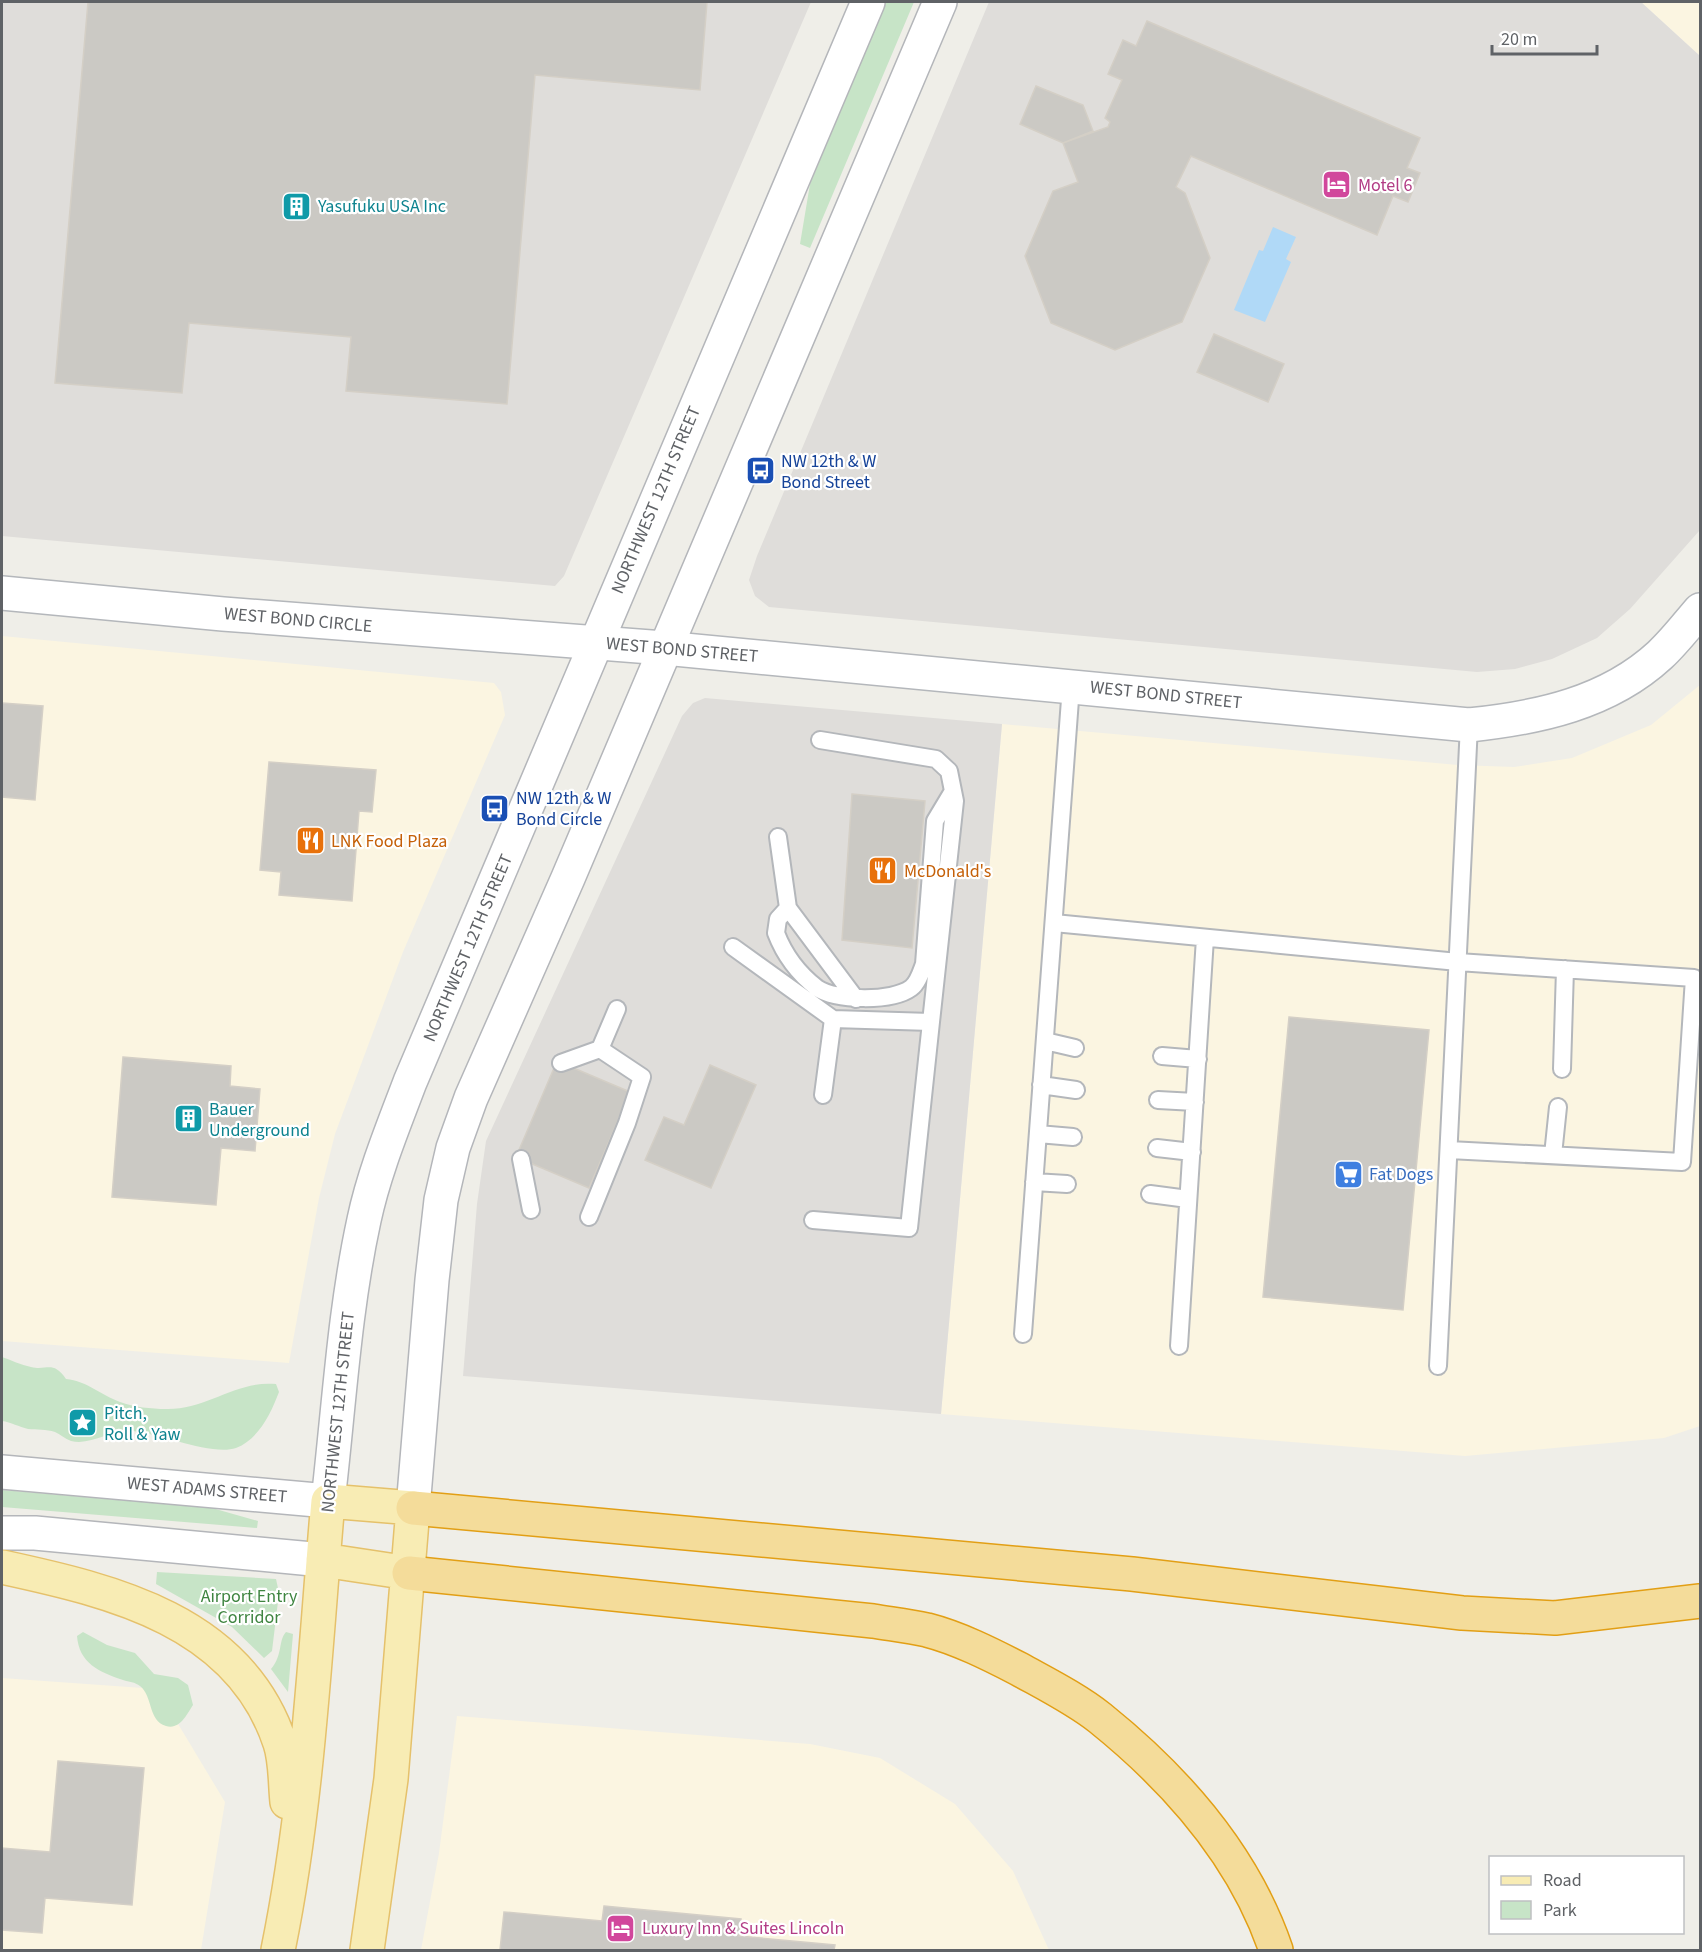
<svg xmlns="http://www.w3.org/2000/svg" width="1702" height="1952" font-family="'Source Sans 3',sans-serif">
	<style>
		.commercial { fill: #fbf5e1 }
		.industrial { fill: #dfddda }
		.green { fill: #c7e4c7 }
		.water { fill: #b0d9f7 }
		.building { fill: #cbc9c4; stroke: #d4cfc6; stroke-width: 1.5 }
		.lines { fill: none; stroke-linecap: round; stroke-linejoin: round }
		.lane-casing { stroke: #b4b7bb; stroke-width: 20 }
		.street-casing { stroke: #b4b7bb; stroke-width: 36 }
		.secondary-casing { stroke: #b4b6ba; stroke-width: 36 }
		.primary-casing { stroke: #e5c16b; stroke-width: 36 }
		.highway-casing { stroke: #e29f15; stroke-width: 36 }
		.lane { stroke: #fff; stroke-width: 16 }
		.street { stroke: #fff; stroke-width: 33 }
		.secondary { stroke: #fff; stroke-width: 33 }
		.primary { stroke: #f8ecb4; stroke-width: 33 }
		.highway { stroke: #f4dc9a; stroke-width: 33 }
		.labels { text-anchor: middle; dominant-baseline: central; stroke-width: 4.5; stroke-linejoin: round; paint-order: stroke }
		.hotel-label { font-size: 18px; fill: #b23c85; stroke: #fff; text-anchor: start }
		.culture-label { font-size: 18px; fill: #0d838f; stroke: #fff; text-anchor: start }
		.transit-label { font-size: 18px; fill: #164399; stroke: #fff; text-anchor: start }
		.street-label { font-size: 18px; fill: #5f6266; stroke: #fff }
		.food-label { font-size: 18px; fill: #c56008; stroke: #fff; text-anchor: start }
		.shop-label { font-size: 18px; fill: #366cbe; stroke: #fff; text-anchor: start }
		.park-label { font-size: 18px; fill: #3f8541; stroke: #fff }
	</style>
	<rect width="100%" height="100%" fill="#efeee8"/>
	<path class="commercial" d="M1641,2H1700V56Z
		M2,636L494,683L501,692L505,715L403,952L335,1134L319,1198L289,1363L2,1341Z
		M1700,685V1426L1664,1438L1465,1456L941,1414L1002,724L1458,765L1514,767L1572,758L1651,725Z
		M2,1678L157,1689L225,1802L201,1950H2Z
		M457,1716L810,1744L880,1758L955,1804L1013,1871L1049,1950H421L439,1853Z"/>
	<path class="industrial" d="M2,2H811L564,576L555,586L2,536Z
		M989,2H1641L1700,56V530L1630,609L1597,638L1552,659L1515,669L1477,672L769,607L755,596L749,580L757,556Z
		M705,698L1002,724L941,1414L463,1376L477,1204L486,1141L682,716L693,703Z"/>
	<path class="green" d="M886,2H914L810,248L800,244L810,184Z
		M2,1357C11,1360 21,1365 31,1367C47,1371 53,1360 66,1379C87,1381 101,1395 120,1402C134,1407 151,1409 166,1409C206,1410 237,1380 276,1384L279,1392C271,1413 259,1439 236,1448C212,1456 162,1434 133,1431C111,1429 92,1446 71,1441C65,1439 60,1434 55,1432C46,1429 37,1430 28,1429C19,1427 11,1422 2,1421Z
		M2,1490L212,1508L258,1521L257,1528L2,1507Z
		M157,1572L276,1579L279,1593L272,1651L264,1658L232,1627L156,1584Z
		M83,1632L107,1645L135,1653L154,1674L178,1678L188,1685L193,1705C187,1714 180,1730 166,1726C148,1721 153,1696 140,1686C135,1682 129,1682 123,1680C99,1672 79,1663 77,1636Z
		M286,1632L293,1634L288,1692L271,1669C283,1655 278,1641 286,1632Z"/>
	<path class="water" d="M1273,227L1296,237L1286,259L1291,262L1265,322L1234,310L1259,250L1263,251Z"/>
	<path class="building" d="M88,2H707L700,90L535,75L507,404L346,391L351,337L189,323L182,393L55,383Z
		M1147,21L1420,138L1407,168L1420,173L1408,202L1393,196L1377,235L1191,156L1176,187L1185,193L1210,258L1182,322L1115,350L1051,323L1025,256L1053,191L1078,182L1063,143L1108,127L1110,122L1105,118L1122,80L1108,74L1123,40L1136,46Z
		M1036,86L1083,105L1093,131L1063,143L1020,124Z
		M1214,334L1284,364L1268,402L1197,372Z
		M2,703L43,706L35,800L2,797Z
		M269,762L376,770L372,812L359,811L352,901L279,895L281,872L260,870Z
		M852,794L925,801L912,948L842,940Z
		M1289,1017L1429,1030L1403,1310L1263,1297Z
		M123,1057L231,1066L230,1086L260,1089L255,1151L221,1148L216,1205L112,1197Z
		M557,1061L630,1092L589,1188L516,1157Z
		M710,1065L756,1085L711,1188L645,1160L664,1117L684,1125Z
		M58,1761L144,1768L132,1905L45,1898L42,1933L2,1930V1848L50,1852Z
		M604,1906L741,1919L739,1936L835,1945L834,1950H500L504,1912L602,1921Z"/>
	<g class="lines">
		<defs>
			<path id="lane" d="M778,837L788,908L778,919L776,933C784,954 799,974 817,988C836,1001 892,1002 911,988C918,983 921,972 924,964L935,821L953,791
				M788,908L856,999
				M1054,923L1458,962L1694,978L1682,1162L1449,1150
				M733,947L833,1019L931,1022L955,801L949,771L936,759L820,740
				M1045,1041L1075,1048
				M1162,1056L1198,1059
				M561,1063L600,1049
				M1562,1069L1565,969
				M1041,1085L1076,1090
				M823,1095L833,1019
				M1158,1100L1195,1102
				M1038,1134L1073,1137
				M1157,1148L1192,1152
				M1553,1155L1558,1107
				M521,1159L531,1210
				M1034,1182L1067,1184
				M1150,1194L1188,1199
				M589,1217L627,1123L642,1077L600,1049L617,1009
				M813,1220L909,1228L931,1022
				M1023,1334L1071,686
				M1179,1346L1205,938
				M1438,1366L1469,725"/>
			<path id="street" d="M2,593L223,614L664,648L1469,725C1538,718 1608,703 1660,655C1675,641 1687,625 1700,610"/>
			<path id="secondary" d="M2,1472L328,1501C339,1407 344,1312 364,1220C374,1173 393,1127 410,1082L868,2
				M413,1508L432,1280L441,1200L453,1148L471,1098L568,878L940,2
				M2,1533H35L323,1560"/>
			<path id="primary" d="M323,1560L409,1573
				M2,1567C113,1591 240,1621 280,1743C286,1761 285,1783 287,1802
				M278,1950C308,1803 315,1651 328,1501L413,1508L391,1779L367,1950"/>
			<path id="highway" d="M413,1508L1132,1574L1462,1613L1555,1618L1700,1601
				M409,1573L873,1621C891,1624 909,1626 927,1630C958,1638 990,1654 1019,1669C1046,1684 1076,1699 1100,1718C1177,1780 1244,1856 1276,1950"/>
		</defs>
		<use href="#lane" class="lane-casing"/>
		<use href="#street" class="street-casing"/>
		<use href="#secondary" class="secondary-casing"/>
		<use href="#primary" class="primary-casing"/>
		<use href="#highway" class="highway-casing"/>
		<use href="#lane" class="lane"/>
		<use href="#street" class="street"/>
		<use href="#secondary" class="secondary"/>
		<use href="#primary" class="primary"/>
		<use href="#highway" class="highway"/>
	</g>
	<defs>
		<symbol id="hotel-square" viewBox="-11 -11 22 22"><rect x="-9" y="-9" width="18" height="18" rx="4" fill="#d1479c" stroke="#fff"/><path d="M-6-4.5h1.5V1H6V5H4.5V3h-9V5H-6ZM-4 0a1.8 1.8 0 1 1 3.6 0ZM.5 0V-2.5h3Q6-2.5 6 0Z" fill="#fff"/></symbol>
		<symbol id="building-square" viewBox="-11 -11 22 22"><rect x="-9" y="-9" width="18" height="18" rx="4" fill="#0f9aa8" stroke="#fff"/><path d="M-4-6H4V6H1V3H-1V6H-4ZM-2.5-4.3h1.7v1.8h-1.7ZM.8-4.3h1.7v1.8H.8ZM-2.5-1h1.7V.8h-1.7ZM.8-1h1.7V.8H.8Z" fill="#fff"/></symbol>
		<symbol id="bus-square" viewBox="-11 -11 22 22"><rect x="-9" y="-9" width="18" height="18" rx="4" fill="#1a4fb4" stroke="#fff"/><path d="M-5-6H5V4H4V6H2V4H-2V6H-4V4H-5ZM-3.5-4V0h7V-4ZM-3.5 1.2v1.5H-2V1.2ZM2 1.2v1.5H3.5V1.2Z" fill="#fff"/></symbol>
		<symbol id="restaurant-square" viewBox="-11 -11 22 22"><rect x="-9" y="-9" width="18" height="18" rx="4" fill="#e8710a" stroke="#fff"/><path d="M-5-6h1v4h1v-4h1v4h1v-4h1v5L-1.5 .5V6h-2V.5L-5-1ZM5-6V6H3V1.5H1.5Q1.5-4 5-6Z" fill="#fff"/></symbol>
		<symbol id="supermarket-square" viewBox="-11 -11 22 22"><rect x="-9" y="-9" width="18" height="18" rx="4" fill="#3f7fe0" stroke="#fff"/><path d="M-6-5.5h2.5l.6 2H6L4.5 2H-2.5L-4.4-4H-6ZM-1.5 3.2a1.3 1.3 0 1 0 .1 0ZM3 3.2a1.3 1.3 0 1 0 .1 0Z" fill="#fff"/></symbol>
		<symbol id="sight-square" viewBox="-11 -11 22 22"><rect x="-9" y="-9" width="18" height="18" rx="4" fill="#0f9aa8" stroke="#fff"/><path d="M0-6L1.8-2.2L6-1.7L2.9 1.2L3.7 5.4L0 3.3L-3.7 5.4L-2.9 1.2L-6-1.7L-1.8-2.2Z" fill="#fff"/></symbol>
	</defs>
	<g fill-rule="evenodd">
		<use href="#hotel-square" x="1320" y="168" width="33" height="33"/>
		<use href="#building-square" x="280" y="190" width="33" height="33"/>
		<use href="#bus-square" x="744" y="454" width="33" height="33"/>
		<use href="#bus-square" x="478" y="792" width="33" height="33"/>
		<use href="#restaurant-square" x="294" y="824" width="33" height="33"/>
		<use href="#restaurant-square" x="866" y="854" width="33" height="33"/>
		<use href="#building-square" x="172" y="1102" width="33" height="33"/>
		<use href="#supermarket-square" x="1332" y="1158" width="33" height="33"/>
		<use href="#sight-square" x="66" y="1406" width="33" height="33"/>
		<use href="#hotel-square" x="604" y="1912" width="33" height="33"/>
	</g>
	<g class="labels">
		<g class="hotel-label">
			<text x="1358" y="185">Motel 6</text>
			<text x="642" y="1928">Luxury Inn &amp; Suites Lincoln</text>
		</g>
		<g class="culture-label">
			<text x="318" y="206">Yasufuku USA Inc</text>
			<text x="209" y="1109">Bauer<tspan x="209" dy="21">Underground</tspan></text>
			<text x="104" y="1413">Pitch,<tspan x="104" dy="21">Roll &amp; Yaw</tspan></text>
		</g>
		<g class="transit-label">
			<text x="781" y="461">NW 12th &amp; W<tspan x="781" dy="21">Bond Street</tspan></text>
			<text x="516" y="798">NW 12th &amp; W<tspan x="516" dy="21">Bond Circle</tspan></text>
		</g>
		<g class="street-label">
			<text transform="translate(656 500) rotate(-67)">NORTHWEST 12TH STREET</text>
			<text transform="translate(298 620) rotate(5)">WEST BOND CIRCLE</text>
			<text transform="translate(682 650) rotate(5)">WEST BOND STREET</text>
			<text transform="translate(1166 695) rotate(6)">WEST BOND STREET</text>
			<text transform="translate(468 948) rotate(-67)">NORTHWEST 12TH STREET</text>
			<text transform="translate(338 1412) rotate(-84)">NORTHWEST 12TH STREET</text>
			<text transform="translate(207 1490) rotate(5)">WEST ADAMS STREET</text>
		</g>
		<g class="food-label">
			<text x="331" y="841">LNK Food Plaza</text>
			<text x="904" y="871">McDonald's</text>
		</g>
		<g class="shop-label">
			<text x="1369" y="1174">Fat Dogs</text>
		</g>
		<g class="park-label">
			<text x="249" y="1596">Airport Entry<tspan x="249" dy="21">Corridor</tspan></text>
		</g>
	</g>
	<rect width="1702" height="1952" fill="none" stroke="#5f6266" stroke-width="6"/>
	<rect x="1489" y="1856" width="195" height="78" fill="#ffffff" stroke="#bfc0c2" stroke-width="1.5"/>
	<rect x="1501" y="1876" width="30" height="9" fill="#f8ecb4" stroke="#bfc0c2" stroke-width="1.5"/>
	<text x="1543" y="1886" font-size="18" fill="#5f6266">Road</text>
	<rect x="1501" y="1901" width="30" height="18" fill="#c7e4c7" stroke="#bfc0c2" stroke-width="1.5"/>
	<text x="1543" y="1916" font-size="18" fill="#5f6266">Park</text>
	<path d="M1492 45v9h105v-9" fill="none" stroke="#5f6266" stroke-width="3"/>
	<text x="1501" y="45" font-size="18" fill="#5f6266" stroke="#ffffff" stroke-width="4.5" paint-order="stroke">20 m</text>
</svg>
